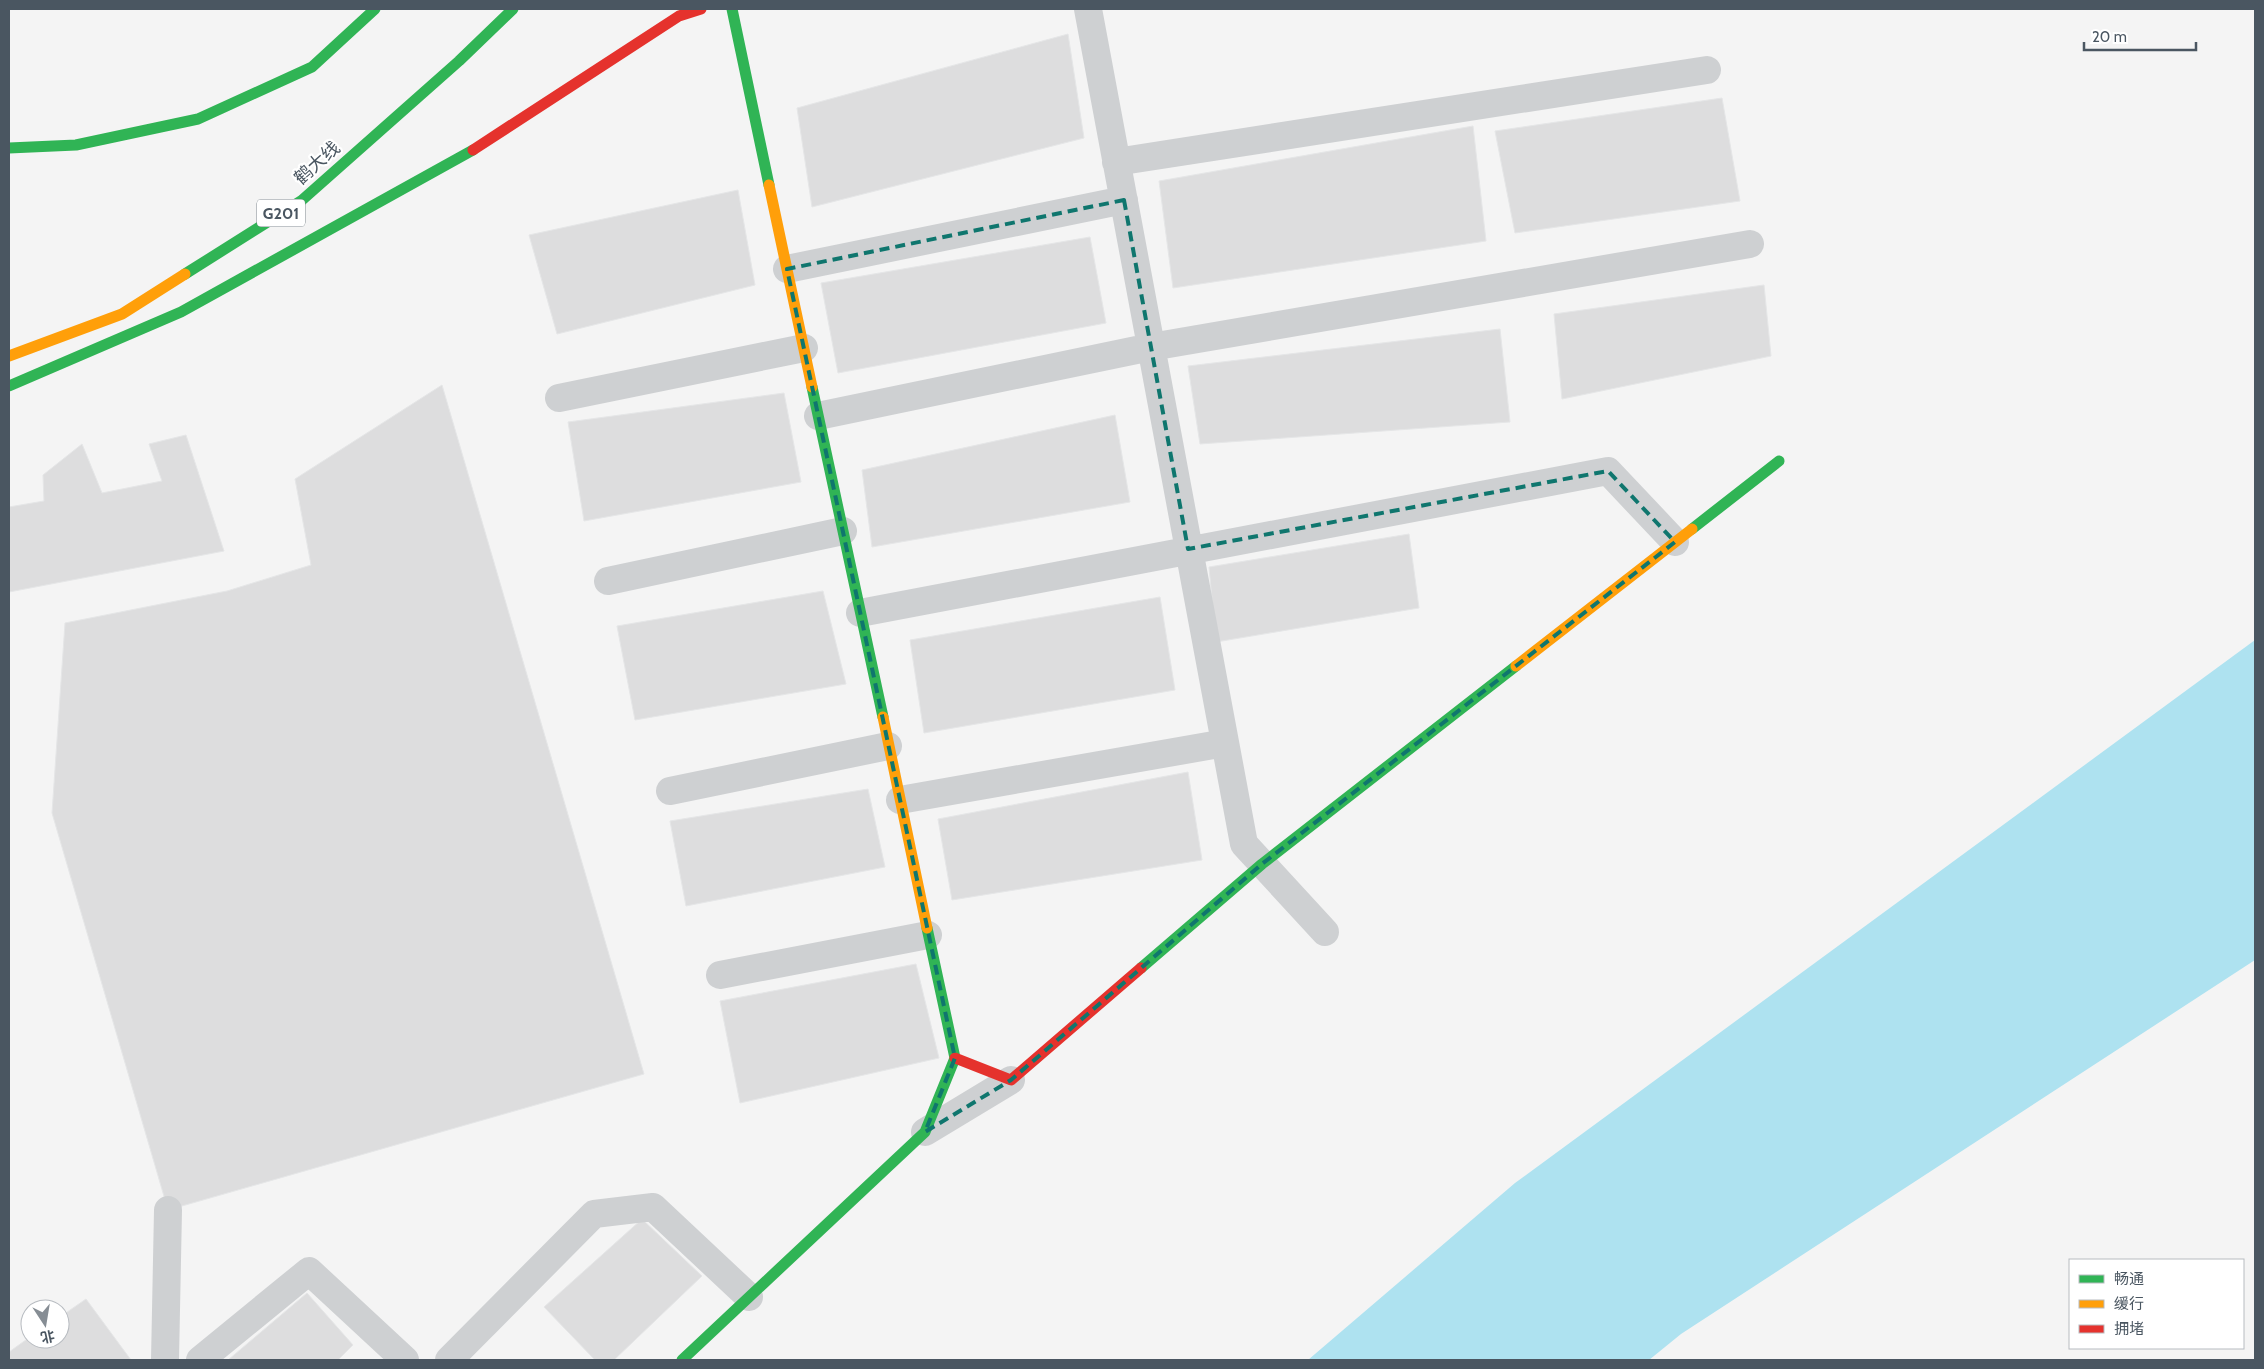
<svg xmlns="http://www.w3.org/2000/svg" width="2264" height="1369" font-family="Cabin,'Noto Sans SC',sans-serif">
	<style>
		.water { fill: #aee2f0 }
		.building { fill: #ddddde; stroke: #e5e6e7 }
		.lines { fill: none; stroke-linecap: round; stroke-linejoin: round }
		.street { stroke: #ced0d2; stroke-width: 28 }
		.fast { stroke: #30b455; stroke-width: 11 }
		.slow { stroke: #ff9f0a; stroke-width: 11 }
		.jam { stroke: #e5322d; stroke-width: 11 }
		.marked { fill: none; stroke: #0f766e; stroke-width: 4; stroke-dasharray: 10 6; stroke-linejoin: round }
		.labels { text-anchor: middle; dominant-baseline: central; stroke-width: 4.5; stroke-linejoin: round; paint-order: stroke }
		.shield { fill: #fff; stroke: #808990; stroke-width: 1 }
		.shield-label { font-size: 16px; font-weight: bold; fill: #4a5661 }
		.street-label { font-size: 18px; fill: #4a5661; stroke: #fff }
	</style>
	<rect width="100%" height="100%" fill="#f4f4f4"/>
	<path class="water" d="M2255,640V960L1681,1334L1649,1360H1308L1515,1183Z"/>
	<path class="building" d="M1068,34L1084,138L812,207L797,108Z
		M1722,98L1740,201L1515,233L1495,131Z
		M1473,126L1486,241L1173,288L1159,181Z
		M738,190L755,285L557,334L529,235Z
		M1090,237L1106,323L838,373L821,283Z
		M1764,285L1771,356L1562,399L1554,314Z
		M1500,329L1510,422L1200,444L1188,366Z
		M442,385L644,1074L168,1210L52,813L65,623L227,591L311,565L295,479Z
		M784,393L801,482L584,521L568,422Z
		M1115,415L1130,502L872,547L862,470Z
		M186,435L224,551L9,592V507L44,501L43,475L82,444L102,493L162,481L149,444Z
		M1409,534L1419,608L1216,642L1209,567Z
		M823,591L846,684L635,720L617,626Z
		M1160,597L1175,690L924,733L910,640Z
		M1188,772L1202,860L952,900L938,819Z
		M868,789L885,867L686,906L670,821Z
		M916,964L939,1058L740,1103L720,1001Z
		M642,1219L702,1276L614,1360H595L544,1307Z
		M307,1293L353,1345L338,1360H228Z
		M86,1299L131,1360H9V1352L30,1337L60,1339V1317Z"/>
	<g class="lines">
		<path class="street" d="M1088,9L1244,844L1325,932
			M1116,162L1707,70
			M787,269L1124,200
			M559,398L804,348
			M818,416L1151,347L1750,244
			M608,581L843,531
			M860,613L1608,471L1675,542
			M670,791L888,746
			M900,800L1225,743
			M720,975L928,935
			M925,1132L1011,1080
			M165,1360L168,1210
			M200,1360L309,1271L405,1360
			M449,1360L594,1214L653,1207L749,1297"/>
		<path class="fast" d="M732,9L769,185
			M9,148L76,145L198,119L312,67L375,9
			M185,274L301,201L459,61L513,9
			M9,386L181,312L473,150
			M812,387L883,717
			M1692,529L1779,461
			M1141,968L1262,864L1516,666
			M682,1360L925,1132L955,1058L927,928"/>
		<path class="slow" d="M769,185L812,387
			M9,356L122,314L185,274
			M1516,666L1692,529
			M883,717L927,928"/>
		<path class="jam" d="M473,150L679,16L701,9
			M955,1058L1011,1080L1141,968"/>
	</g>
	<path class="marked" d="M1124,200L1188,549L1608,471L1675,542L1262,864L1011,1080L925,1132L955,1058L787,269Z"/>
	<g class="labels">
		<rect class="shield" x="257" y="199.5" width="48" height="27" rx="4"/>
		<g class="shield-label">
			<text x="281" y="213">G201</text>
		</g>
		<g class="street-label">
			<text transform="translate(317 163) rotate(-42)">鹤大线</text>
		</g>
	</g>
	<rect width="2264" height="1369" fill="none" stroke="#4a5661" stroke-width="20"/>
	<rect x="2069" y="1259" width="175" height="90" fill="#ffffff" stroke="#b7bbc0"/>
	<rect x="2079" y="1275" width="25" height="8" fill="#30b455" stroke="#b7bbc0"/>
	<text x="2114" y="1284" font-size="15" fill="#4a5661">畅通</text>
	<rect x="2079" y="1300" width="25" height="8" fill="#ff9f0a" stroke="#b7bbc0"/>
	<text x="2114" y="1309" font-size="15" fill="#4a5661">缓行</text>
	<rect x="2079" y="1325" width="25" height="8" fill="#e5322d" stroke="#b7bbc0"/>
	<text x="2114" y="1334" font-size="15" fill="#4a5661">拥堵</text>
	<g transform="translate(45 1324) rotate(168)"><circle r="24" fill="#ffffff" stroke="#b7bbc0"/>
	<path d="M0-4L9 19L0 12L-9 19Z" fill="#868d94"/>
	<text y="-8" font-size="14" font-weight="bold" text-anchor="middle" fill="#4a5661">北</text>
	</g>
	<path d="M2084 42v8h112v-8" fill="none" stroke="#4a5661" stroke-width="2.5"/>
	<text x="2092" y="42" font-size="15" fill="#4a5661" stroke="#ffffff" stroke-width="4" paint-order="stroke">20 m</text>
</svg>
